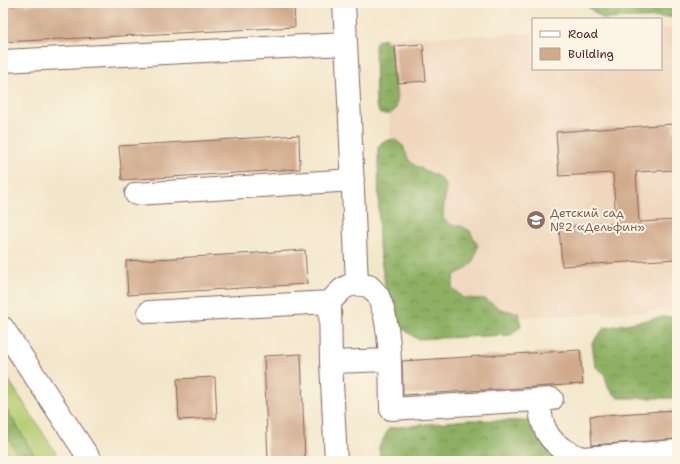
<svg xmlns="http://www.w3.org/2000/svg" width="680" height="464" font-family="'Shantell Sans',sans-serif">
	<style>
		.built { fill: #efd6bc }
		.grass { fill: #b2cc71; stroke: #7e764e }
		.forest { fill: url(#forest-crowns); stroke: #6c6847 }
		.building { fill: #d1aa8c }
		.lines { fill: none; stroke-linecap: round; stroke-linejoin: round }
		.minor-casing { stroke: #856563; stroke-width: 24 }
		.minor { stroke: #fff; stroke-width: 22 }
		.labels { text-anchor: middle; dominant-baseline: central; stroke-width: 4; stroke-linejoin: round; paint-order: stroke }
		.education-label { font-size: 12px; fill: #785e54; stroke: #fcf5e5; text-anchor: start }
	</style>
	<defs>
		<pattern id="forest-crowns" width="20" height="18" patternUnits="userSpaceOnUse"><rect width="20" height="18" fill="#8db063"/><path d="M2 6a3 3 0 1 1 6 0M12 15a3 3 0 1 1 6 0" fill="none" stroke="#758f52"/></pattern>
	</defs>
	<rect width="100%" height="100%" fill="#fcf5e5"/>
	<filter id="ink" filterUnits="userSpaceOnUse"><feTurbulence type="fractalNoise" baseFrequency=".025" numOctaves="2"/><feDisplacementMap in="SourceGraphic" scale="8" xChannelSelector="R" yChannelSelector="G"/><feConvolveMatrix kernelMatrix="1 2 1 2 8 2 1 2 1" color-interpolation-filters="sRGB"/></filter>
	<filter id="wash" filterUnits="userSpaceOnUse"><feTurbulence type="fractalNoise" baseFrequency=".012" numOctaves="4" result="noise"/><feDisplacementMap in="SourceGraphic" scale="16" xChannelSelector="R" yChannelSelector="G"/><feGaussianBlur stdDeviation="0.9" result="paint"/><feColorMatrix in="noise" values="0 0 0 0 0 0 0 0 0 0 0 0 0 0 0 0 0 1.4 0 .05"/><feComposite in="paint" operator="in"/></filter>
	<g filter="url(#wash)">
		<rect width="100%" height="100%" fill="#f3e7cb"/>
		<path class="built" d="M677,28V310L402,323L384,38L533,33V69H661V29Z"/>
		<path class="grass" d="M3,371L61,461H3Z"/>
		<path class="forest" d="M583,3H677V17L603,19Z
			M384,38L390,44L397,99L396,109L390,114H380L376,105L375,46L377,41Z
			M394,139L403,146L408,159L414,165L437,176L446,184C446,197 443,207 443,219L451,225L461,226L470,231L478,246C473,264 472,267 454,275L452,287L463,298L485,299L500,309L518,313L521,326L511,335L417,339L403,329L388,304L379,246L378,148L382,142Z
			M663,317H677V398H618L609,389L604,373L595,366L592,343L604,328Z
			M3,403L38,461H21L3,429Z
			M468,420L530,421L544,437L574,461H380L379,447L389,428Z"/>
		<g id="blocks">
			<path class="building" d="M71,3H294L295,27L3,42V6Z
				M423,44L426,81L398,83L395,46Z
				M673,124L676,170L636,172L639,222L677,220V259L562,266L559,227L616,224L613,173L559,176L556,132Z
				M299,135L300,169L122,180L119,146Z
				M305,250L307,284L128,295L126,261Z
				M580,350L583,384L403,395L402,361Z
				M301,354L305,461H268L264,356Z
				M215,377L217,418L179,420L177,379Z
				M677,410V439L592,445L590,416Z"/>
		</g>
	</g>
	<g filter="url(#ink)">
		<use href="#blocks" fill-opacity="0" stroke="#856563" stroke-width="1"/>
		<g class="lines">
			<defs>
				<path id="minor" d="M344,3L350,120L357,284
					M3,61L346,44
					M136,194L353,180
					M149,312L330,302
					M3,328L91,461
					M389,360L331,362L330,302C344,286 348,282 369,286C372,289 377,293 379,298C392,327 390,376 391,409L552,399
					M331,362L336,461
					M539,400C541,432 551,447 582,458L677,451"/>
			</defs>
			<use href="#minor" class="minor-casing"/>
			<use href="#minor" class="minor"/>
		</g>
	</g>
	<defs>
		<symbol id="school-disc" viewBox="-11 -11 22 22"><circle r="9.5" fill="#8d6e63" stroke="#fcf5e5"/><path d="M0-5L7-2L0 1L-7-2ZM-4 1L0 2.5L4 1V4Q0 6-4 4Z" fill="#fff"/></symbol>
	</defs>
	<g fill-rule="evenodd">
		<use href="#school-disc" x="525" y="209" width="22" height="22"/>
	</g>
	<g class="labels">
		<g class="education-label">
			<text x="550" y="213">Детский сад<tspan x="550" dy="14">№2 «Дельфин»</tspan></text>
		</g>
	</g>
	<rect width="680" height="464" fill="none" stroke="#fcf5e5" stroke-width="16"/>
	<rect x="532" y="18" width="130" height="52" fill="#fcf5e5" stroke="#b59f9b"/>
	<rect x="540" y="31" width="20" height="6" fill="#ffffff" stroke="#b59f9b"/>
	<text x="568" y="38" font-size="12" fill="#4a1f2b">Road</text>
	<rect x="540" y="48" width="20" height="12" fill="#d1aa8c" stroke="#b59f9b"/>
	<text x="568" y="58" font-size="12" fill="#4a1f2b">Building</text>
</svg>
